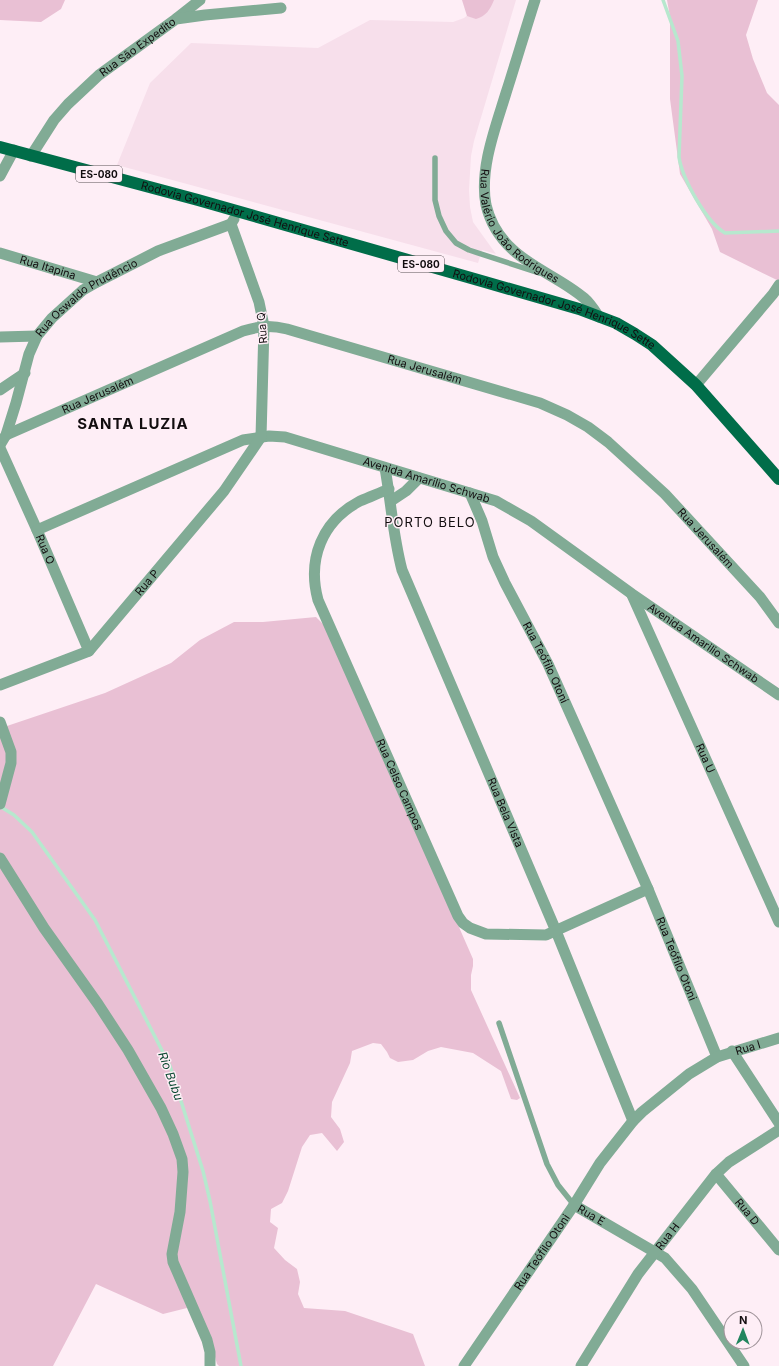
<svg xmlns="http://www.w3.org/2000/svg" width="779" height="1366" font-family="Inter,sans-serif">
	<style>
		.built { fill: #f7dfeb }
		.green { fill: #e9c0d4 }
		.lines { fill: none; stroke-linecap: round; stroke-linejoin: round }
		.stream { stroke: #b7e8ce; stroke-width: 3.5 }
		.lane { stroke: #81ab95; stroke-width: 5.5 }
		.street { stroke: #81ab95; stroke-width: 11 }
		.primary { stroke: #006d49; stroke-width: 12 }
		.labels { text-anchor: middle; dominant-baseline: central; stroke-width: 3; stroke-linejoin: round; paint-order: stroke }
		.shield { fill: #feeef6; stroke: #595054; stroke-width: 1 }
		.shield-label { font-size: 10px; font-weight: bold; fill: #120d0f }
		.street-label { font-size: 11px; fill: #120d0f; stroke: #feeef6 }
		.water-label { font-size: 12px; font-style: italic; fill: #0e4b34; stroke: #feeef6 }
		.quarter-label { font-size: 13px; letter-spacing: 1px; fill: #120d0f; stroke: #feeef6 }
		.district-label { font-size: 15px; font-weight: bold; letter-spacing: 1px; fill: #120d0f; stroke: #feeef6 }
	</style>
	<rect width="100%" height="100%" fill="#feeef6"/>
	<path class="built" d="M482,0H516L474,141L471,156L469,190L470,207L473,222L496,254L482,250L478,263L117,165L150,83L191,43L318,48L370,20L453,22L464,18L475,9Z"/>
	<path class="green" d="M0,0H65L61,9L41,22L0,20Z
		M462,0H494C490,10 486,16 476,19L467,16Z
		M667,0H758L746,35L753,59L767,93L779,105V281L720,252L712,229L680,174L670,99V17Z
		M316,617L328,629L473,959V966L471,975V990L520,1098L517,1100L511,1099L501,1071L473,1053L441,1047L428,1051L413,1060L398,1062L390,1058L387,1052L381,1044L373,1043L352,1051L350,1063L332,1102L331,1117L340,1129L344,1142L337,1151L322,1133L310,1135L302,1147L288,1191L282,1203L271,1209L270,1222L278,1228L274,1248L285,1260L297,1269L300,1282L298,1294L304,1308L345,1311L413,1334L425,1366H219L217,1364L209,1335L195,1306L163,1314L96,1284L53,1366H0V720L4,727L105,693L171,663L200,640L234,622H263Z"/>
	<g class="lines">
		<path class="stream" d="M663,0L678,41L682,76L679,157C682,178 706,222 725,233L779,231
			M1,807L14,815L32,832L95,920L170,1066L203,1171L210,1201L241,1366"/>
		<path class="lane" d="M435,158V200L439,216L446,231L456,243L469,250L539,273
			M499,1023L547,1164L558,1185L574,1205"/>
		<g class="street">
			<path id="s1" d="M535,0C525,31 516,62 506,93C496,126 479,169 486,205C490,222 499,237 512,249C533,269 562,279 584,298C590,303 595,311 599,317"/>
			<path d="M177,18L200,0"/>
			<path id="s2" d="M31,156L54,120L68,104L99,75L176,19L205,15L281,8"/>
			<path d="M0,176L14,150"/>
			<path id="s3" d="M0,253L97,282"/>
			<path d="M0,337L37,336"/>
			<path d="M696,385L773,294L779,285"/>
			<path d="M0,390L25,373"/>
			<path id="s4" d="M6,435L243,331C260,326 270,325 287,329L540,403L567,415L588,427L608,442L665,494L760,597L779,623"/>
			<path id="s5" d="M0,445L6,435L16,403L29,354L37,336L52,318L83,290L97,282L158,251L231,224L234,219"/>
			<path id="s6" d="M0,448L37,530L89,651"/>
			<path id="s7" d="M385,468C391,502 393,536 402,570L556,931L633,1121"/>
			<path id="s8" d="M389,489C379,493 370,497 360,501C322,521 307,559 318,600L458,916L463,923L470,928L486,934L546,935L648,889"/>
			<path id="s9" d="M470,493L482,521L493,557L505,583L548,664L586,749L648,889L717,1057"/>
			<path d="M391,501L406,491L419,478"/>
			<path id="s10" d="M37,530L243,440L269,436L285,437L496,501L531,521L632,594L779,695"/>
			<path id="s11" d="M632,595L779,922"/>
			<path id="s12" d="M0,685L89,651L224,491L261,437L264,326L259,302L231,224"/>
			<path d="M0,722L11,752V763L0,804"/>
			<path d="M0,858L44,928L98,1004L128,1050L161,1108L173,1134L182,1159L183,1172L180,1212L172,1254L173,1262L207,1340L210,1352V1366"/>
			<path d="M732,1051L779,1123"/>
			<path id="s13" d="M716,1174L779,1250"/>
			<path id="s14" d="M574,1205L665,1258L692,1289L744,1366"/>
			<path id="s15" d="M464,1366L574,1205L600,1163L633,1121L642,1112L689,1074L717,1057L779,1038"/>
			<path id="s16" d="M581,1366L638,1274L716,1174L729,1162L779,1130"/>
		</g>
		<path class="primary" id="s17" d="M0,147L198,200L485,282L579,309L616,323L635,334L652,345L696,385L779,479"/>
	</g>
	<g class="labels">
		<g class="shield">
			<rect x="76" y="166" width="46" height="16" rx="3"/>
			<rect x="398" y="256" width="46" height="16" rx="3"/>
		</g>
		<g class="shield-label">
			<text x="99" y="174">ES-080</text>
			<text x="421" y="264">ES-080</text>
		</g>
		<g class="street-label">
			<text stroke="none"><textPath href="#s2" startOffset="154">Rua São Expedito</textPath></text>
			<text stroke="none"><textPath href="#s17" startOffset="254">Rodovia Governador José Henrique Sette</textPath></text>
			<text stroke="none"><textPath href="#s1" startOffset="248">Rua Valério João Rodrigues</textPath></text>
			<text stroke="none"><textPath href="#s3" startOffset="50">Rua Itapina</textPath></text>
			<text stroke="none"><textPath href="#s5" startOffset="179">Rua Oswaldo Prudêncio</textPath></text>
			<text stroke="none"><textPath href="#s17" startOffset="578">Rodovia Governador José Henrique Sette</textPath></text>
			<text transform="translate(262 328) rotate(-95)">Rua Q</text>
			<text stroke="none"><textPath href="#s4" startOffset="447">Rua Jerusalém</textPath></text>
			<text stroke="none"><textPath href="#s4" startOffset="100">Rua Jerusalém</textPath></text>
			<text stroke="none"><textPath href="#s10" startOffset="415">Avenida Amarilio Schwab</textPath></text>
			<text stroke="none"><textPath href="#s4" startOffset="783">Rua Jerusalém</textPath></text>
			<text stroke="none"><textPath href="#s6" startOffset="111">Rua O</textPath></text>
			<text stroke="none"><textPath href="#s12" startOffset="185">Rua P</textPath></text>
			<text stroke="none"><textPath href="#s10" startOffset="739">Avenida Amarilio Schwab</textPath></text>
			<text stroke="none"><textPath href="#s9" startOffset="186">Rua Teófilo Otoni</textPath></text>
			<text stroke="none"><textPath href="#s11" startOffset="179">Rua U</textPath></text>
			<text stroke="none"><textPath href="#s8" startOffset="350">Rua Celso Campos</textPath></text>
			<text stroke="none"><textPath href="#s7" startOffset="367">Rua Bela Vista</textPath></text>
			<text stroke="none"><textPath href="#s9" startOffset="510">Rua Teófilo Otoni</textPath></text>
			<text stroke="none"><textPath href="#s15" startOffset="436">Rua I</textPath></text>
			<text stroke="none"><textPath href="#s13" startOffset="49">Rua D</textPath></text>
			<text stroke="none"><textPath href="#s14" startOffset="20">Rua E</textPath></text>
			<text stroke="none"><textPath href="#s16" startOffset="156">Rua H</textPath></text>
			<text stroke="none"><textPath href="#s15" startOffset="138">Rua Teófilo Otoni</textPath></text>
		</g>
		<g class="water-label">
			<text transform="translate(171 1076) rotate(70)">Rio Bubu</text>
		</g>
		<g class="quarter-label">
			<text x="430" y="522">PORTO BELO</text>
		</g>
		<g class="district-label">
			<text x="133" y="423">SANTA LUZIA</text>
		</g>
	</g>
	<g transform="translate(743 1330) rotate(1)"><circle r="19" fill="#feeef6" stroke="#a0949a"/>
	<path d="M0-3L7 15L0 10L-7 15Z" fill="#22855e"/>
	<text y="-6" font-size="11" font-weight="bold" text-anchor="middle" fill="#120d0f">N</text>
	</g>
</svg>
